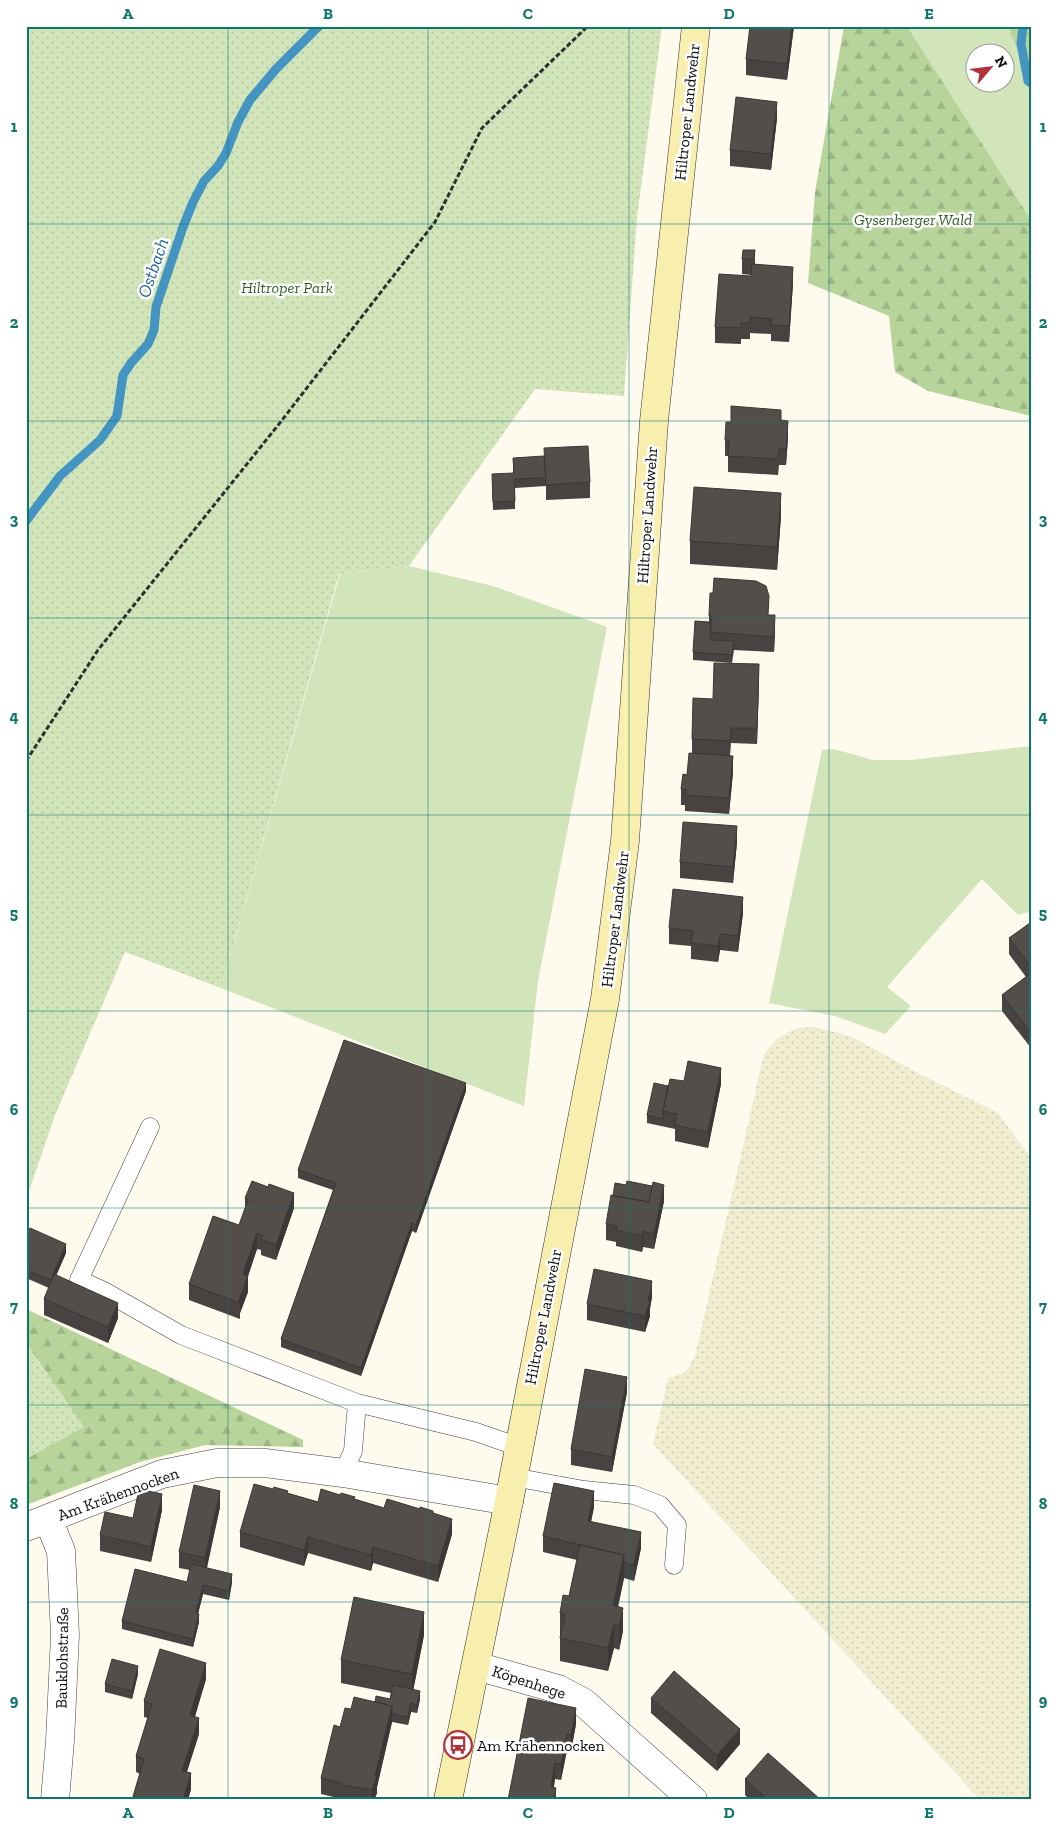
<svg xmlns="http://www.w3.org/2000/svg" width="1057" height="1826" font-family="'Zilla Slab',serif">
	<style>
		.farmland { fill: url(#farmland-dots) }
		.grass { fill: #d2e5ba; fill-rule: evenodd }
		.forest { fill: url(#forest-firs) }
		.park { fill: url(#park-dots) }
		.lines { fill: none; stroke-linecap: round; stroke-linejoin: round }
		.stream { stroke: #4494c2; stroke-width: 9 }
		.lane-casing { stroke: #404040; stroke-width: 19 }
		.street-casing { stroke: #404040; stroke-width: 29 }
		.secondary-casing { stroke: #2f2f2f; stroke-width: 29 }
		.path { stroke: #2f2f2f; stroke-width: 3; stroke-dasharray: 5 2.5; stroke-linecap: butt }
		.lane { stroke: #fff; stroke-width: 18 }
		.street { stroke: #fff; stroke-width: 28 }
		.secondary { stroke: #f8eeae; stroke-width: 28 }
		.wall { fill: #484340 }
		.shaded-wall { fill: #3b3734 }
		.building { fill: #544e4a; stroke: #3b3734 }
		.grid { fill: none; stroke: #0f766e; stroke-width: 1; stroke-opacity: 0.55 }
		.labels { text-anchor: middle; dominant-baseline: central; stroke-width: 5; stroke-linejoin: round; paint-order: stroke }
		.street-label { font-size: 16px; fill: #0d0d0d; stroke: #fff }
		.park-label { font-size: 16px; font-style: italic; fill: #315f23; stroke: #fff }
		.poi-label { font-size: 16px; fill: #0d0d0d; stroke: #fff; text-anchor: start }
		.water-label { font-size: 18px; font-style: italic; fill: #206594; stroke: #fff }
		.neatline { fill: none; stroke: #0f766e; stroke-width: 2 }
		.grid-label { font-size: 16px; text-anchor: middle; font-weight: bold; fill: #0f766e }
	</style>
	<defs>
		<pattern id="farmland-dots" width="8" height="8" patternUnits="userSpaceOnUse" patternTransform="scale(1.25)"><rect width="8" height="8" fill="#f1edd0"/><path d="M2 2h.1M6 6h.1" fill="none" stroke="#cdcab1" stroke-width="1.8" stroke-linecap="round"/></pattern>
		<pattern id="forest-firs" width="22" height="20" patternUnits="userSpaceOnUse" patternTransform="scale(1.25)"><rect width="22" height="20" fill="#b7d49b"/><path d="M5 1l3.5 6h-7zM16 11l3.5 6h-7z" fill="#9cb584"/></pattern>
		<pattern id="park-dots" width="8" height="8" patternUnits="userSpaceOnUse" patternTransform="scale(1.25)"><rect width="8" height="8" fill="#d2e5ba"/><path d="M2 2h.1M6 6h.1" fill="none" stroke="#b3c39f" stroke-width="1.8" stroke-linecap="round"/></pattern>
	</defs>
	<rect width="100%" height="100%" fill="#fefaee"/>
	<path class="farmland" d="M813,1027L839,1033L852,1037L920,1074L998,1113L1031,1158V1800H980L653,1444L668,1378L681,1374L688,1369L695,1356L764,1054L777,1039L788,1032L798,1028Z"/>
	<path class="grass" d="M907,26H1009L1010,33L1031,79V220ZM974,52H1004V82H974Z
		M409,566L493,586L607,627L538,981L524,1106L221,988L340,574Z
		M1031,746V911L1018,915L982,879L887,987L911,1006L885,1034L835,1016L769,1003L822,750L834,749L873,760H911Z"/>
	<path class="forest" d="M844,26H907L1031,220V416L928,391L895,372L889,316L808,283L815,192Z
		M1009,26H1031V79L1010,33Z
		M26,1309L303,1440V1447L205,1445L140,1462L26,1505Z"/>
	<path class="park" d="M26,26H662L637,218L624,396L535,389L409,566L339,574L221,988L125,952L55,1115L26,1200Z
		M26,1342L84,1427L26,1459Z"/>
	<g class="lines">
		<path class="stream" d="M1023,26L1021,44L1028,81L1031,83
			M26,521L60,476L100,440L117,416L123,375L131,363L148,344L154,330L156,307L183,227L193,202L204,181L218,166L226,153L238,122L250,100L276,69L319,26"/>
		<defs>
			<path id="lane" d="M150,1127L79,1280L104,1291L181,1335L357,1403L353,1451L343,1473
				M357,1403L476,1432L519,1447
				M513,1477L584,1490L634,1495L660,1505L677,1525L674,1565"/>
			<path id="street" d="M48,1519L61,1551L65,1635L60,1741L55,1800
				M26,1527L162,1474L217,1463H265L343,1473L509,1501
				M476,1666L558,1689L583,1702L693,1800"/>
			<path id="secondary" d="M448,1800L509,1501L605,999L625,841L654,421L696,26"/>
		</defs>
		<use href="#lane" class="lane-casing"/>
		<use href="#street" class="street-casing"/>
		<use href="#secondary" class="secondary-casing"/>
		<path class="path" d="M26,761L98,650L279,424L435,222L482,128L588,26"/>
		<use href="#lane" class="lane"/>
		<use href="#street" class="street"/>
		<use href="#secondary" class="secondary"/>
	</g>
	<path class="wall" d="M794,26L787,80L746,75V59Z
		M777,118L771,170L730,166V150Z
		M755,250V264L793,283L789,342L771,341V334L750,333V339H741V344L715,343V327L751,276V275L742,274V259Z
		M781,420L788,437L786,465H779L778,475L728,472V456H725V440Z
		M513,458L590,482V498L546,500V486L515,488V509L493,510L492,482L513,473Z
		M781,516L777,570L690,564V541Z
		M713,593L769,615L775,631L774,652L734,650L732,663L693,660V652L709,622V616Z
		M759,680L757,744L731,743L730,756L733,772L729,814L685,811V805H681V789L687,775L692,753V739L713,699Z
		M737,842L733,883L680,878V862Z
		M743,913L738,952L720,950L718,962L691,959V946L669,944V928Z
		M1031,925V1048L1002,1011V995L1026,977L1009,954V938Z
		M684,1081L721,1084L708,1148L675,1141V1129L647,1123V1115L668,1086Z
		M466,1091L416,1233L412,1231L361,1376L281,1347V1339L333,1190L298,1178V1170Z
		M245,1198L294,1208L276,1260L261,1255V1250L257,1249L248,1276V1292L240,1313V1319L189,1300V1284L239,1225L245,1208Z
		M664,1201L654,1249L643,1247L642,1252L616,1246V1242L606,1240V1224Z
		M26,1236L66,1253L56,1275L118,1318L108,1343L44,1315V1299L49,1288L26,1278Z
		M652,1297L650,1308V1316L645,1332L587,1320V1304Z
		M627,1392L612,1472L571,1465V1449Z
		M273,1489L318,1502L355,1499L384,1508L433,1513L452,1534L438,1582L373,1563L371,1571L308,1553L304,1566L240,1547V1532Z
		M220,1507L207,1568L232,1582L229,1600L203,1594L198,1614L199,1622L193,1647L122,1629V1621L187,1582L190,1570L179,1568V1552Z
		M594,1507L591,1521L641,1548L634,1581L624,1578L618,1607L623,1631L619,1650L614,1648L608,1671L560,1661V1613L569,1596L577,1560L543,1552V1536Z
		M162,1510L151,1562L100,1551V1535L133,1518Z
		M424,1635L413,1690L420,1699L417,1713L411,1712L408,1725L392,1722L377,1787V1793L374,1800H342V1799L321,1794V1778L340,1727L351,1709L375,1702L390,1699L391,1693L341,1683V1660Z
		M138,1674L132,1699L105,1692V1684Z
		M206,1679L195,1717L199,1734L187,1772L191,1789L188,1800H132L140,1774L136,1772V1756L148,1718L144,1717V1701Z
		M651,1698L740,1744L717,1771L651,1713Z
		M576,1724L571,1751L567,1750L561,1780L555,1779L554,1787L556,1800H508Z
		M745,1779L821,1800H750L745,1795Z"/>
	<path class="shaded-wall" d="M792,26H794L787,80V64Z
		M777,102V118L771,170V154Z
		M793,267V283L789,342V326Z
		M788,421V437L786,465V449Z
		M781,493V516L777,570V547Z
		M775,615V631L774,652V637Z
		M759,664V680L757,744V728Z
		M733,756V772L729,814V798Z
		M737,826V842L733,883V867Z
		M743,897V913L738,952V936Z
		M720,934V950L718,962V946Z
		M721,1068V1084L708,1148V1132Z
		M466,1083V1091L416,1233V1225Z
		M664,1185V1201L654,1249V1234Z
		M294,1193V1208L276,1260V1245Z
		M412,1223V1231L361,1376V1368Z
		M643,1231V1247L642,1252V1236Z
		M257,1233V1249L248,1276V1292L240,1313V1303L239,1302L243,1274Z
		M66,1244V1253L51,1288V1280Z
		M652,1281V1297L650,1308V1316L645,1332V1316Z
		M118,1303V1318L108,1343V1327Z
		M627,1377V1392L612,1472V1457Z
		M220,1491V1507L205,1574V1558Z
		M594,1491V1507L588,1537V1521Z
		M162,1494V1510L151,1562V1547Z
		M452,1519V1534L438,1582V1566Z
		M641,1532V1548L634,1581V1565Z
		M308,1537V1553L304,1566V1550Z
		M373,1547V1563L371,1571V1555Z
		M624,1555V1578L613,1629V1605Z
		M232,1574V1582L229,1600V1591Z
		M203,1585V1594L196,1621V1613Z
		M623,1608V1631L619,1650V1626Z
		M424,1612V1635L412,1697V1674Z
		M199,1614V1622L193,1647V1639Z
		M614,1625V1648L608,1671V1648Z
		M206,1663V1679L190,1731V1715Z
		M138,1666V1674L132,1699V1691Z
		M420,1691V1699L417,1713V1705Z
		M411,1703V1712L408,1725V1717Z
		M392,1706V1722L377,1787V1793L374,1800H372V1790Z
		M576,1708V1724L571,1751V1735Z
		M199,1718V1734L182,1786V1771Z
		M740,1729V1744L717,1771V1755Z
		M567,1734V1750L561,1780V1764Z
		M555,1763V1779L551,1800V1787Z
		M191,1773V1789L188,1800H183Z
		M556,1788V1800H554Z"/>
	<path class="building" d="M750,26H792L787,64L746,59Z
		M736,97L777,102L771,154L730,150Z
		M743,250H755L754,259H742Z
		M752,264L793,267L789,326L771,325L772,319L750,317V323H741V328L715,327L719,274L751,276Z
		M731,406L781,410V420L788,421L786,449H779L778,459L728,456L729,440H725L726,422H731Z
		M588,446L590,482L546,485L544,448Z
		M544,456L546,478L514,479L515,501L493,502L492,474L514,473L513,458Z
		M694,487L781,493L777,547L690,541Z
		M714,578L756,581L766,586L769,596L768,615H775L774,637L710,632L712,616H709L710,593H713Z
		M695,621L709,622V624H711L710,640L734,641L732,655L693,652Z
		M714,663L759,664L757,728H731L730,741L692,739L693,698L713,699Z
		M689,753L733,756L729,798L685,795L686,789H681L683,774L687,775Z
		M683,822L737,826L733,867L680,862Z
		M673,889L743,897L738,936L720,934L718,946L691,943L693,931L669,928Z
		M1030,923L1031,925V967L1009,938Z
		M1031,973V1033L1002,995Z
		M344,1040L466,1083L416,1225L412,1223L361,1368L281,1339L336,1183L298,1170Z
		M688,1061L721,1068L708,1132L675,1125L677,1114L663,1111L670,1079L684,1081Z
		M654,1083L668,1086L663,1111V1119L647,1115Z
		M252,1181L268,1187L269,1184L294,1193L276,1245L261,1239L263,1235L257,1233L243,1274L248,1276L239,1300L240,1303L189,1284L213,1216L239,1225L248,1200L245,1198Z
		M627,1181L652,1186L649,1202L613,1196L615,1183L626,1185Z
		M653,1182L664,1185L654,1234L643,1231L642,1236L616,1230L617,1226L606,1224L611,1195L649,1202Z
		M30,1228L66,1244L51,1280L26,1270V1236Z
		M594,1269L652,1281L648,1300L650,1301L645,1316L587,1304Z
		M54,1274L118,1303L108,1327L44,1299Z
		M585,1369L627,1377L612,1457L571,1449Z
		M554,1483L594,1491L588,1521L641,1532L634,1565L624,1562V1555L543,1536Z
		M254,1484L273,1489L274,1487L288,1491L287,1493L318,1502L321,1489L340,1495L341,1493L355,1497L354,1499L384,1508L387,1499L420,1509V1507L433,1511V1513L452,1519L438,1566L373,1547L371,1555L308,1537L304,1550L240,1532Z
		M194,1485L220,1491L205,1558L179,1552Z
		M139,1489L162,1494L151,1547L100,1535L105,1512L133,1518Z
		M580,1545L624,1555L613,1605L623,1608L619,1626L614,1625L608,1648L560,1638L565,1615L560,1613L563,1595L569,1596Z
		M191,1564L232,1574L229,1591L203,1585L196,1613L199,1614L193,1639L122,1621L135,1569L187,1582Z
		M354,1597L424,1612L412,1674L341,1660Z
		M160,1649L206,1663L190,1715L199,1718L182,1771L191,1773L183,1800H132L144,1759L136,1756L152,1704L144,1701Z
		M112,1659L138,1666L132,1691L105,1684Z
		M674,1671L740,1729L717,1755L651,1698Z
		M393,1685L420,1691L417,1705L411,1703L408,1717L392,1714V1706L375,1702L376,1696L390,1699Z
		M354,1697L392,1706L375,1776L377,1777L372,1790L343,1785L342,1783L321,1778L334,1725L340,1727L345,1708L351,1709Z
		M528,1698L576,1708L571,1735L567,1734L561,1764L555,1763L551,1787L556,1788L554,1800H508Z
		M768,1753L821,1800H768L745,1779Z"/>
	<path class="grid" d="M228,26V1800M428,26V1800M629,26V1800M829,26V1800M26,224H1031M26,421H1031M26,618H1031M26,815H1031M26,1011H1031M26,1208H1031M26,1405H1031M26,1602H1031"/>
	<defs>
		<symbol id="bus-ring" viewBox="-11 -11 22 22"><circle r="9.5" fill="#fff" stroke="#b1303b" stroke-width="1.5"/><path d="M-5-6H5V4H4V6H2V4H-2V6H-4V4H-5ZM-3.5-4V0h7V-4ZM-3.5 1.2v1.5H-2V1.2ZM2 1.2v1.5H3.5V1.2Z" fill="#b1303b"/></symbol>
	</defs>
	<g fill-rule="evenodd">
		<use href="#bus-ring" x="442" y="1729" width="32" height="32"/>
	</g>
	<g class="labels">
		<g class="street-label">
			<text transform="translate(687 112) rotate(-84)">Hiltroper Landwehr</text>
			<text transform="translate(647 515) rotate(-86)">Hiltroper Landwehr</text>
			<text transform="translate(615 919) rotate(-83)">Hiltroper Landwehr</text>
			<text transform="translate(543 1317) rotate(-79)">Hiltroper Landwehr</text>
			<text transform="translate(118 1494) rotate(-20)">Am Krähennocken</text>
			<text transform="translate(62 1658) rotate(-89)">Bauklohstraße</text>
			<text transform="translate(529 1682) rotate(18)">Köpenhege</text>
		</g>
		<g class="park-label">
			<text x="913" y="219">Gysenberger Wald</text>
			<text x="287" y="287">Hiltroper Park</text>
		</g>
		<g class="poi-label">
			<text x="477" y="1745">Am Krähennocken</text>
		</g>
		<g class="water-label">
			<text transform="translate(153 268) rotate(-71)">Ostbach</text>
		</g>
	</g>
	<rect width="1057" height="1826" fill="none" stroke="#ffffff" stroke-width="55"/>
	<g transform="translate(990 68) rotate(62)"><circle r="24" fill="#ffffff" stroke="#9e9e9e"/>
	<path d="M0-4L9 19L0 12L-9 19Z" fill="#b1303b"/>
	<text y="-8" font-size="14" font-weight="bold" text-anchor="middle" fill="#0d0d0d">N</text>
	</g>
	<rect x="28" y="28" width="1002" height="1770" class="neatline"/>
	<g class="grid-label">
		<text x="128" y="19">A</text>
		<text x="328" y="19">B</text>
		<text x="528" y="19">C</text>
		<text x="729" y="19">D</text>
		<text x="929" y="19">E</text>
		<text x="14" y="132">1</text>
		<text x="1043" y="132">1</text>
		<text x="14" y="328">2</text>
		<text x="1043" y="328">2</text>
		<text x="14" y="525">3</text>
		<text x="1043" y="525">3</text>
		<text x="14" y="722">4</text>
		<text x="1043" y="722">4</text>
		<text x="14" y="919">5</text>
		<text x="1043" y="919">5</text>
		<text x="14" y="1115">6</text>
		<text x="1043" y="1115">6</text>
		<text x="14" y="1312">7</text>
		<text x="1043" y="1312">7</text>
		<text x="14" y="1509">8</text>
		<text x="1043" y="1509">8</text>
		<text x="14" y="1706">9</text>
		<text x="1043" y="1706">9</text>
		<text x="128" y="1818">A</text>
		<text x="328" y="1818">B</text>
		<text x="528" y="1818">C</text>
		<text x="729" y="1818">D</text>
		<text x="929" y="1818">E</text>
	</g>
</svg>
